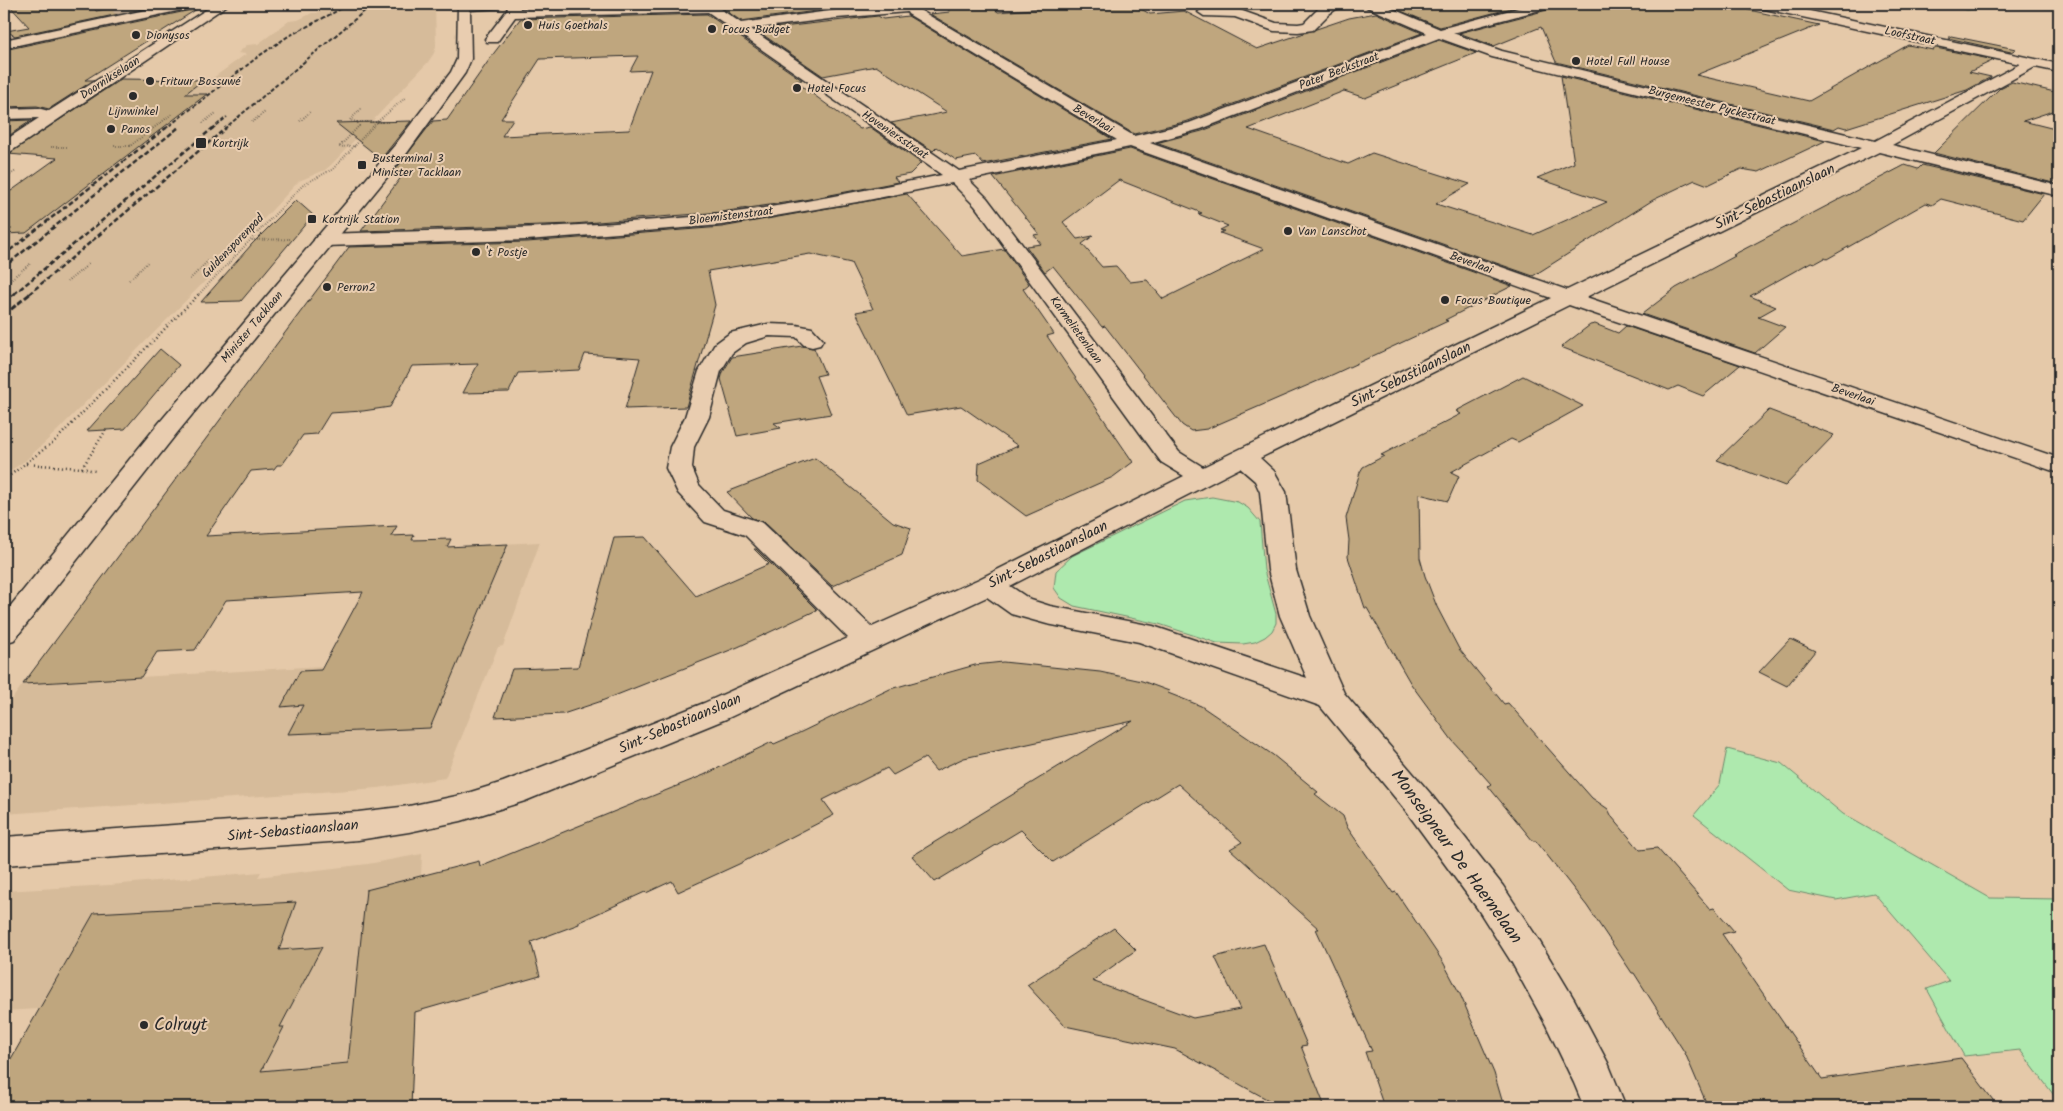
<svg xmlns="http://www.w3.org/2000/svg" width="2063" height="1111" font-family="Kalam,sans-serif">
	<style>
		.built { fill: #d6bb9a }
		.green { fill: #aee9ae; stroke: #6c8a6c }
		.building { fill: #bfa67e; stroke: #2b2b2b; fill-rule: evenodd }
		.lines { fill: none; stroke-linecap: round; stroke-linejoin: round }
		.minor-tunnel { stroke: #c0a990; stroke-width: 14; stroke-dasharray: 14 7; stroke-linecap: butt }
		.minor-casing { stroke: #2b2b2b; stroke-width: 3 }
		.major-casing { stroke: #2b2b2b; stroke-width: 3 }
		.path-far1 { stroke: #2b2b2b; stroke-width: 2; stroke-dasharray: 0.5 2; stroke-linecap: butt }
		.path { stroke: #2b2b2b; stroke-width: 2.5; stroke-dasharray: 1 3; stroke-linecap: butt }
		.minor { fill: #e9cdb0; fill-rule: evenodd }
		.major { fill: #e9cdb0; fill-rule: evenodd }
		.rail-far2 { stroke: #2b2b2b; stroke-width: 2; stroke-dasharray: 4 2; stroke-linecap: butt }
		.rail-far1 { stroke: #2b2b2b; stroke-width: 2.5; stroke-dasharray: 5 2.5; stroke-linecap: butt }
		.rail { stroke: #2b2b2b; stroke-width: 3; stroke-dasharray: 6 3; stroke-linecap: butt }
		.poi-dot { fill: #2b2b2b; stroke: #e9cdb0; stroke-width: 2 }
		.labels { text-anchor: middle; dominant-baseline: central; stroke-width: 4; stroke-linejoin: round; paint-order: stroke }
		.far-poi-label { font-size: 12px; fill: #2b2b2b; stroke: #e9cdb0; text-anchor: start }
		.far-street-label { font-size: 12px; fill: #2b2b2b; stroke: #e9cdb0 }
		.street-label { font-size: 15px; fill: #2b2b2b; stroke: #e9cdb0 }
		.near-street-label { font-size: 18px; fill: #2b2b2b; stroke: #e9cdb0 }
		.near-poi-label { font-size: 18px; fill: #2b2b2b; stroke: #e9cdb0; text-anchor: start }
	</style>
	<rect width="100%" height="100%" fill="#e5c9a9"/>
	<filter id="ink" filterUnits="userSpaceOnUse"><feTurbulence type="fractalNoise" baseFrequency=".02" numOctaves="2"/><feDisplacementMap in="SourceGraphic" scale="10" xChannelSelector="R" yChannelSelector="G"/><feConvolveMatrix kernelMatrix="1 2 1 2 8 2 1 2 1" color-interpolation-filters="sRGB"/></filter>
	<g filter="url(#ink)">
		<path class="built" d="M332,4H435L436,46L434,53L428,62L331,165L325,170L299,181L216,270L57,431L26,460L4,475V237L203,78H213L246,54L238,53L247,45L258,44L289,21L298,20L312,13H317Z
			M540,542L503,646L498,647L445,778L378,788L4,814V710L23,684L323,666L363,592L405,589L424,548Z
			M422,854L411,1107H4V1071L39,1009L4,1011V891L110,885L261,872L258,877L368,864Z"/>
		<path class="green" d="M1943,4H2059V9L2006,5L1967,10Z
			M1212,497L1238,502L1248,508L1260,522L1264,570L1276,614V623L1272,631L1265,637L1255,642L1243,644L1217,643L1159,624L1074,606L1061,598L1054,588L1056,571L1072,556L1185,501Z
			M1727,749L1781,763L1843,814L1990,898L2059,899V1102L2020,1050L1964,1056L1927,989L1949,981L1874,893L1836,900L1788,890L1694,815L1720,784Z"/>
		<path class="building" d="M8,4H92L96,11L129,4H166L15,36L6,31L29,27Z
			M199,4H205L85,80H94L49,109L37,106L4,107V50L191,10Z
			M532,4H650L530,7Z
			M716,4H846V7L741,21Z
			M944,4H989L998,12L1091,4H1132L1150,14L1184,11L1257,49L1349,18L1376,13L1422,33L1188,121L1134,134L930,14L950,12Z
			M1419,4H1527L1440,27L1396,9Z
			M1555,4H1721L1819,25L1696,75L1809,101L1908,45L1933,50L1936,48L1994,60L1969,72L1991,77L1967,90L1846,128L1839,126L1834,129L1556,62L1541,27L1494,46L1459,33L1551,9Z
			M707,14L802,80L795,81L860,129L870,127L921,163L910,174L894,177L898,182L804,200L721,212L573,224L361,231L402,176L395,170L433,121L447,120L494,53L520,19ZM638,56L630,71L651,70L629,130L502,136L513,119H501L540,59Z
			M878,16L883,19L908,16L1112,139L983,164L976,156L956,160L937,147L933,151L891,123L947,112L876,66L823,76L756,30Z
			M1951,36L2016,49L2011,52L1948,38Z
			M1439,40L1476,53L1365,98L1344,91L1248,129L1348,164L1372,153L1470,184L1436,204L1533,235L1607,202L1537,178L1574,163L1561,76L1825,141L1759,172L1741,169L1708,185L1695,180L1653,200L1533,276L1156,143L1202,131Z
			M121,79L203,80L185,94H207L26,233L4,234V196L57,158L8,154Z
			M2012,82L2059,93V109L2023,121L2059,130V175L2053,183L1934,153L2000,88Z
			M32,120L4,139V121Z
			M411,121L381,159L336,123Z
			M1130,149L1512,286L1445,320L1448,321L1334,374L1207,429L1191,431L1182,425L1105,326L1102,327L1053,266L1045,272L1026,246L1041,244L1034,235L1039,234L993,177ZM1119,180L1202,213L1198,214L1228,226L1220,230L1224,231L1220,233L1264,249L1163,299L1147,280L1130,282L1116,266L1102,267L1082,244L1093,236L1077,239L1063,222Z
			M1905,165L1918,169L1922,165L2044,194L2023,220L1941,199L1932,205L1926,203L1827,259L1825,258L1816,263L1811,262L1750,296L1776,307L1758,317L1785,327L1755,353L1642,314L1676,288L1735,256L1733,255Z
			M907,194L962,256L1004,249L1029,284L1023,289L1054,334L1047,336L1133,462L1113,477L1026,516L978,480L979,463L1018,446L961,406L907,415L856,312L873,309L851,263L810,254L708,271L715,305L686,407L625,409L640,358L585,354L579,370L518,373L509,392L463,393L478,364L412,366L390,407L363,411L330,413L317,434L303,435L282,465H277L274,469L251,471L206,536L397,526L391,536L414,535L412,540L451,539L447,547L508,544L430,728L288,734L303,705L281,707L300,671L321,670L363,592L226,600L195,650L157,652L141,677L23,684L349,247L527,242L722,227Z
			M296,200L313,215L241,301L201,302L252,244Z
			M1595,324L1618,333L1626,326L1740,365L1703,396L1678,386L1669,390L1561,347L1590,325Z
			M802,346L814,348L825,374L816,376L831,414L774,423L781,428L737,436L721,379L723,372L732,357Z
			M160,349L179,365L125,429L87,431Z
			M1523,376L1583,406L1518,442L1511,439L1451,472L1459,476L1448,501L1419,494L1420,558L1425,576L1437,607L1459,649L1504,704L1508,703L1592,798L1608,809L1612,817L1640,850L1657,848L1710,909L1714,908L1734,931L1722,934L1822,1079L1961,1058L1996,1104L1972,1107H1708L1685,1053L1634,973H1632L1587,906L1536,841H1533L1488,786L1491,784L1452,740L1411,684L1367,608H1365L1348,557L1349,540L1346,518L1360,472L1363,467L1384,456L1381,455L1461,414L1456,411Z
			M1769,410L1834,435L1785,486L1717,460Z
			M815,458L893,522L911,528L902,555L832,586L764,522L752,518L727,492Z
			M645,537L696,596L769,564L754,549H756L817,610L738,647L599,702L563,714L495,717L512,669L578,667L614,538Z
			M1790,639L1815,651L1787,686L1759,672Z
			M1003,662L1100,672L1142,681L1169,691L1168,693L1201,706L1273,755L1318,792L1315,794L1343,816L1347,827L1393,893L1396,892L1443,962L1460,994L1494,1073L1504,1107H1384L1365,1052L1372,1051L1316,929H1319L1230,849L1242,842L1178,784L1053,862L1021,830L935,882L912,856L1133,721L964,758L936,771L925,758L893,775L887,768L823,800L834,815L739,864L678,892L672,881L646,893L645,892L579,922V924L531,942L540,976L415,1012L411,1107H4V1071L94,913L296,902L279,950L322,947L280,1027H284L261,1071L348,1063L366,890L479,861L480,866L704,775L772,742L774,744L797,734L890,689L975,665Z
			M1114,928L1136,950L1092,981L1193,1018L1240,1009L1215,957L1264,944L1307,1045L1301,1046L1325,1107H1276L1274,1103L1175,1049L1065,1026L1027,985Z"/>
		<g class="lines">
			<path class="minor-tunnel" d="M116,6L129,12"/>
			<defs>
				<path id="minor" d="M174,4H197L191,8L4,48V40Z
					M215,4H229L10,152L4,153V141L39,118L4,119V109L37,108L49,111Z
					M505,4H519L520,9L713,4L741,23L837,10L916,4L918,9L1134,136L1189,123L1427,33L1367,7L1365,4H1381L1440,29L1533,4H1553L1551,7L1453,33L1502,51L1875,141L2020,64L1760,8L1756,7L1754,4H1777L2059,64V72L2035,67L1892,145L2059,186V196L1879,152L1586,297L2059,458V473L1569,305L1260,458L1274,471L1286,492L1296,570L1310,616L1344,693L1430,793L1503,886L1538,939L1574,999L1608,1063L1626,1107H1584L1574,1083L1546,1025L1512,963L1477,908L1406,811L1320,706L1139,642L1047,624L1011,614L987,597L726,719L525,801L461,821L409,832L358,840L4,865V837L358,812L409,806L461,795L503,782L704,703L848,638L745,535L705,522L678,493L666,468L670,447L685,417L699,371L715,344L730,333L768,324L796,325L812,328L823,340L820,345L812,347L804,345L796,337L769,336L746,343L732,353L721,371L709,417L694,447L692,468L699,485L723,510L763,523L872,627L979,579L1184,476L1161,462L975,206L952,183L863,201L722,225L527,240L324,246L317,244L314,240L317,236L324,234C456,230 590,228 721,214C795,205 869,189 942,175L708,12L515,17L497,42H487L485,39L508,9ZM907,12L908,14L1117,140L959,171L751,29L837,18ZM1439,38L1492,57L1861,148L1567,290L1150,143L1201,129ZM1130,147L1551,298L1203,467L1179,452L987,198L969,180ZM1240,468L1255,481L1260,492L1268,570L1280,616L1307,678L1153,626L1050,606L1031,600L1010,586Z
					M1328,4H1354L1352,7L1336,9L1329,14L1313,30L1298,32L1274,31L1235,17L1204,16L1198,12L1204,8L1237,9L1276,23L1298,24L1304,23L1319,8Z"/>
				<path id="major" d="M458,4H504L498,8L470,10L471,59L465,73L407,153L177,433L14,640L4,643V614L159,423L395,145L451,72L457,59Z"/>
			</defs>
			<use href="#minor" class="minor-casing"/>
			<use href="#major" class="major-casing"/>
			<path class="path-far1" d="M300,121L311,111
				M252,122L265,112
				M357,122L350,120L361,109
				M203,123L216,113
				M114,146H130L172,114
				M355,146L339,147L359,126L357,122H388
				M51,147H68
				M4,179L16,171
				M4,229H14
				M252,240L291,239
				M190,279L208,261
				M129,280L148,262
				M67,282L90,263
				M6,283L31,263
				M199,294L303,185L333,169L377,122L405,98"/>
			<path class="path" d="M26,464L82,468L95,471
				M82,468L106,430
				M4,480L56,440L200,293"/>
			<use href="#minor" class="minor"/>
			<use href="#major" class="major"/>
			<path class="rail-far2" d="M165,129L259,56L287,37L350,4
				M176,129L178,128
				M212,129L227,117
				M224,129L373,4"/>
			<path class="rail-far1" d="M4,255L166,128
				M4,267L178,128
				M14,294L213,128
				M29,294L226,128"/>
			<path class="rail" d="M4,302L15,293
				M4,315L31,293"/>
		</g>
	</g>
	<g class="poi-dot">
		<circle cx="528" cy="25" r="5"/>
		<circle cx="712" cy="29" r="5"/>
		<circle cx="136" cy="35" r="5"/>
		<circle cx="1576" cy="61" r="5"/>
		<circle cx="150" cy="81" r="5"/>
		<circle cx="797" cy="88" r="5"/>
		<circle cx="133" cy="96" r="5"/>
		<circle cx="111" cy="129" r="5"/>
		<rect x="195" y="137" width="12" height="12" rx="2.5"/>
		<rect x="357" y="160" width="10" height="10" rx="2.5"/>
		<rect x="307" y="214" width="10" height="10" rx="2.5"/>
		<circle cx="1288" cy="231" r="5"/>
		<circle cx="476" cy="252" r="5"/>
		<circle cx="327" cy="287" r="5"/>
		<circle cx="1445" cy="300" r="5"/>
		<circle cx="144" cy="1025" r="5"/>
	</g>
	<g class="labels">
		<g class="far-poi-label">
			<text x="538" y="25">Huis Goethals</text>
			<text x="722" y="29">Focus Budget</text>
			<text x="146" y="35">Dionysos</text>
			<text x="1586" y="61">Hotel Full House</text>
			<text x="160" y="81">Frituur Bossuwé</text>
			<text x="807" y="88">Hotel Focus</text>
			<text x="133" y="111" text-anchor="middle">Lijnwinkel</text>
			<text x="121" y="129">Panos</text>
			<text x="212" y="143">Kortrijk</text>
			<text x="372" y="158">Busterminal 3<tspan x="372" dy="14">Minister Tacklaan</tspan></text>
			<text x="322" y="219">Kortrijk Station</text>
			<text x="1298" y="231">Van Lanschot</text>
			<text x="486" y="252">'t Postje</text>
			<text x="337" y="287">Perron2</text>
			<text x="1455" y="300">Focus Boutique</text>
		</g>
		<g class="far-street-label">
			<text transform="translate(1910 36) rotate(12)">Loofstraat</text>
			<text transform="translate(1339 71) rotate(-21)">Pater Beckstraat</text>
			<text transform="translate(110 78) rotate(-33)">Doornikselaan</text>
			<text transform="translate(1712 106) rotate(14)">Burgemeester Pyckestraat</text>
			<text transform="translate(1093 119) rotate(31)">Beverlaai</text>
			<text transform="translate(895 135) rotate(34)">Hoveniersstraat</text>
			<text transform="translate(731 216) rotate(-7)">Bloemistenstraat</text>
			<text transform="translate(233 246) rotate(-46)">Guldensporenpad</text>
			<text transform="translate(1471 263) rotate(20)">Beverlaai</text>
			<text transform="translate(252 327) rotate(-50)">Minister Tacklaan</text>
			<text transform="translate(1076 330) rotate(54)">Karmelietenlaan</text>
			<text transform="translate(1853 395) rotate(19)">Beverlaai</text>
		</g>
		<g class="street-label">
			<text transform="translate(1775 197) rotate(-26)">Sint-Sebastiaanslaan</text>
			<text transform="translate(1411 375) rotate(-26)">Sint-Sebastiaanslaan</text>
			<text transform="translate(1048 555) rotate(-27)">Sint-Sebastiaanslaan</text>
			<text transform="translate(680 724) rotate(-23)">Sint-Sebastiaanslaan</text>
			<text transform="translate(293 831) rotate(-5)">Sint-Sebastiaanslaan</text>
		</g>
		<g class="near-street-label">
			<text transform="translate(1456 857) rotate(54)">Monseigneur De Haernelaan</text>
		</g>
		<g class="near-poi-label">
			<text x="154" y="1025">Colruyt</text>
		</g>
	</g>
	<rect width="2063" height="1111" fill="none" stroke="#e9cdb0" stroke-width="20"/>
	<rect x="10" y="10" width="2043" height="1091" fill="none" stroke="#2b2b2b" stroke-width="2" filter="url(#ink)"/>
</svg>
